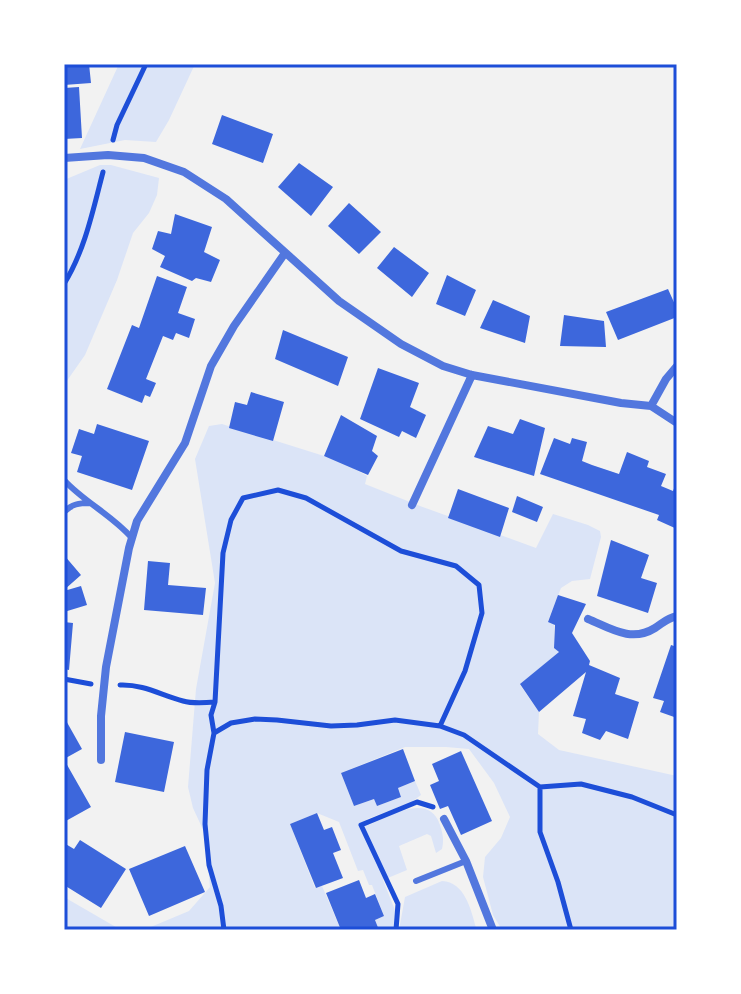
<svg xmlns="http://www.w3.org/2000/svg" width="741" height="994" font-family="'PT Sans Narrow',sans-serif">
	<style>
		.green { fill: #dbe4f7 }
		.building { fill: #3d67dc }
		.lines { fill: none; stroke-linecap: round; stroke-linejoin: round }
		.path { stroke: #1d4ed8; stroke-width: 5 }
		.service { stroke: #5277de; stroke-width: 6 }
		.minor { stroke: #5277de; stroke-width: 8 }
		.neatline { fill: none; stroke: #1d4ed8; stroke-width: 3 }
	</style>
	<rect width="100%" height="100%" fill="#f2f2f2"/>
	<path class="green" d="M119,64H195L169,120L156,142L125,140L80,149Z
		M100,165H111L159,178L157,195L149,213L133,233L117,280L85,355L64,385V180Z
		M222,424L340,461L367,476L365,484L420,506L536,548L553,514L588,525L600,531L601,537L590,579L572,581L561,588L548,621L554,624V647L559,652L520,685L539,712L538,734L559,750L677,776V930H502L493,915L483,877L485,857L501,838L510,817L494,783L469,749L446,747H405L341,773L354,806L374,799L377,806L401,797L398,788L415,781L421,795L410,803L367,819L369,825C390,816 429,792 440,825C443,834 444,840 442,849L436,853L431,836L427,834L399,846L407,870L383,880L395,910L394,928L390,930H379L375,920L384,916L372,885H369L363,870L358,871L339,822L317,813L290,824L315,888L322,886L341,930H128L146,929L189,911L210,887L205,834L193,808L188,787L196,689L215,583L195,459L209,426Z
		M442,881C465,882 471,910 476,928L475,930H399L405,897Z
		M64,897L121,930H64Z"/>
	<path class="building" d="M64,64H89L91,83L64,85Z
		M79,87L82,138L64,139V88Z
		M222,115L273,134L263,163L212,144Z
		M299,163L333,187L311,216L278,187Z
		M349,203L381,232L359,254L328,226Z
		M175,214L212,227L204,252L220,260L211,282L196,278L192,281L160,267L165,256L152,249L158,231L171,234Z
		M394,247L429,273L412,297L377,268Z
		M447,275L476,290L465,316L436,304Z
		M157,276L187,287L178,313L195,319L189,338L176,333L173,340L163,336L146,379L156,383L150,397L145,395L142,403L107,389L132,325L139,328Z
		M668,289L677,309V317L618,340L606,312Z
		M493,300L530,316L525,343L480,328Z
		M564,315L604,321L606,347L560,346Z
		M283,330L348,357L338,386L275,359Z
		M378,368L419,383L410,407L426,415L416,438L402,431L399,437L360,419Z
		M251,392L284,402L273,441L229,428L235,402L247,405Z
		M341,415L377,436L372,451L378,456L368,475L324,456Z
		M520,419L545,428L534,476L474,457L488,426L513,434Z
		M97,424L149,441L132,490L77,472L82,456L71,453L79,429L94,434Z
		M554,438L570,444L572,438L587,442L582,461L592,465L619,474L627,452L649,461L647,467L666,474L661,486L673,491L677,481V529L657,520L659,515L540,474Z
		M458,489L509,508L500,537L448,518Z
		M517,496L543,507L537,522L512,512Z
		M611,540L649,555L641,578L657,583L648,613L597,596Z
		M64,555L81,575L64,590Z
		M148,561L170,563L168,585L206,588L203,615L144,610Z
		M81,586L87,605L64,612V591Z
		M558,595L586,604L572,633L590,661L589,665L620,678L615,694L639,702L628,739L606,731L600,740L582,733L586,719L573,716L586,672L539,712L520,684L559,652L554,648L555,625L548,622Z
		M64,622L73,623L69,670L64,669Z
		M671,645L677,647V718L660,712L664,701L653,698Z
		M64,717L82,749L64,759Z
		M125,732L174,742L164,792L115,782Z
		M403,749L415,781L398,788L401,797L377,806L374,799L354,806L341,773Z
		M461,751L492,821L461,835L448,806L440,809L430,785L439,781L432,764Z
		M66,763L91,807L64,822V764Z
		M317,813L324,830L332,827L341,850L333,853L343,878L316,888L290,824Z
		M80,840L126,869L101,908L64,885V843L74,849Z
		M185,846L205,892L149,916L129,869Z
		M359,880L366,898L375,894L384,916L375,920L379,930H341L326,893Z"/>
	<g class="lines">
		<path class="path" d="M113,140L117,125L146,64
			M64,284C85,250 93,210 103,172
			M64,679L91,684
			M120,685C143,684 161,695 183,701C193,704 204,703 215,702
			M214,733L211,715L215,702L223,553L231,520L243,498L278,490L306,498L401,551L456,566L479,585L482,613L465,671L440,726
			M540,787V832L558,882L571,930
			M224,930L221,906L209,865L205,824L207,770L214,733L231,723L255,719L277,720L331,726L357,725L395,720L440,726L464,735L540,787L581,784L632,797L677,815
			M396,930L398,904L361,825L417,802L433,807"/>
		<path class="service" d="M64,480C84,502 112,515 132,538
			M64,512C72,504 79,503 90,503
			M416,881L466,861"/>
		<path class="minor" d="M64,158L108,155L144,158L184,172L226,199L339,301L401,344L443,366L472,375L621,403L651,406L677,423
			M651,406L666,379L677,366
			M412,505L472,375
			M588,619C610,628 631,643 655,628C663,623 667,618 677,616
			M101,760V716L106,667L129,548L137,521L185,443L211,366L234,326L285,253
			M444,819L466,861L493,930"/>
	</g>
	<rect width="741" height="994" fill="none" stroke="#ffffff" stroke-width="132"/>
	<rect x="66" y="66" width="609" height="862" class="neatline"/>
</svg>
